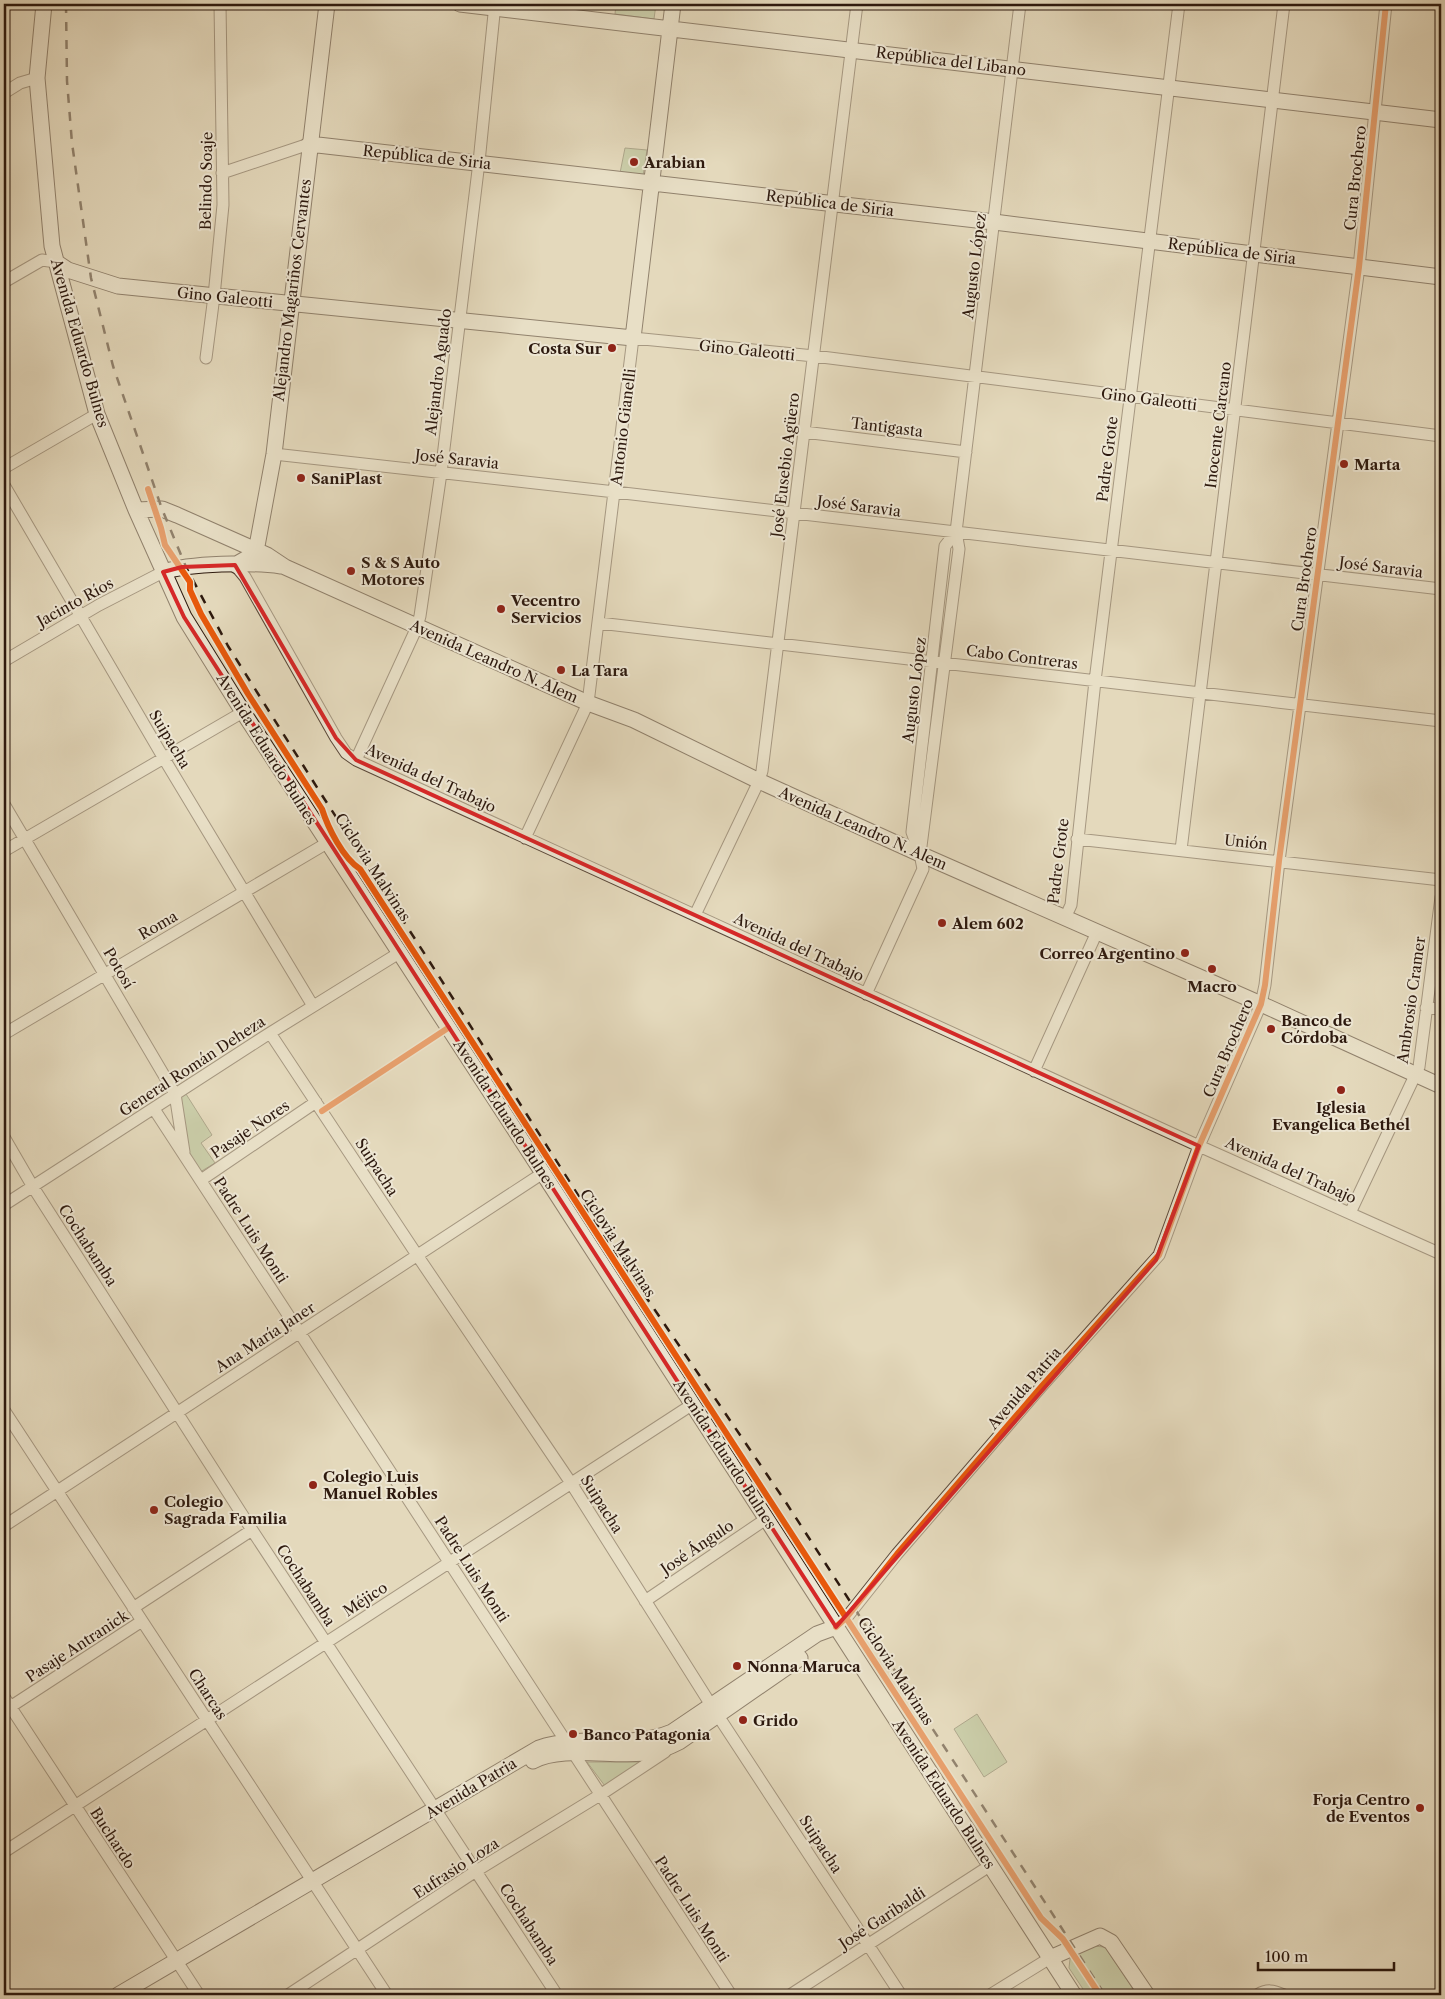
<svg xmlns="http://www.w3.org/2000/svg" width="1445" height="1999" font-family="'Libre Caslon Text',serif">
	<style>
		.green { fill: #aec095; stroke: #6e6c52 }
		.lines { fill: none; stroke-linecap: round; stroke-linejoin: round }
		.street-casing { stroke: #5b493a; stroke-width: 13 }
		.secondary-casing { stroke: #2d190e; stroke-width: 17 }
		.street { stroke: #ede6d3; stroke-width: 11 }
		.secondary { stroke: #ede6d3; stroke-width: 15 }
		.rail { stroke: #2d190e; stroke-width: 2.5; stroke-dasharray: 9 9; stroke-linecap: butt }
		.cycleway-casing { stroke: #ede6d3; stroke-width: 9 }
		.cycleway { stroke: #e8590c; stroke-width: 6 }
		.marked { fill: none; stroke: #d62828; stroke-width: 4; stroke-linejoin: round }
		.poi-dot { fill: #8f2418; stroke: #ede6d3; stroke-width: 2 }
		.labels { text-anchor: middle; dominant-baseline: central; stroke-width: 4; stroke-linejoin: round; paint-order: stroke }
		.street-label { font-size: 15px; fill: #2d190e; stroke: #ede6d3 }
		.poi-label { font-size: 15px; font-weight: bold; fill: #2d190e; stroke: #ede6d3; text-anchor: start }
	</style>
	<rect width="100%" height="100%" fill="#e4d9bc"/>
	<filter id="stains"><feTurbulence type="fractalNoise" baseFrequency=".004" numOctaves="4"/><feColorMatrix values="0 0 0 0 .2 0 0 0 0 .09 0 0 0 0 .02 0 0 0 .5 -.17"/></filter>
	<radialGradient id="worn" r=".72"><stop offset=".6" stop-color="#630" stop-opacity="0"/><stop offset="1" stop-color="#630" stop-opacity=".3"/></radialGradient>
	<path class="green" d="M616,4H656L654,19L615,14Z
		M625,148L647,150L643,176L620,173Z
		M186,1094L212,1135L201,1143L215,1163L200,1172L187,1156L178,1099Z
		M977,1714L1007,1762L984,1777L954,1729Z
		M587,1762H641L605,1786Z
		M1092,1946L1105,1947L1137,1995H1087L1069,1968L1070,1959Z"/>
	<g class="lines">
		<defs>
			<path id="street" d="M4,93L20,83L37,78
				M222,173L309,144
				M4,282L42,260L56,262
				M206,358L214,296L223,205L220,4
				M804,432L966,452
				M274,454L615,492L1441,589
				M4,468L97,414
				M4,485L163,757L313,1006
				M235,565L245,577L336,738L346,753L356,760L1199,1146L1441,1254
				M599,623L1441,721
				M4,661L99,605L163,572
				M356,760L417,627L420,616L441,473L479,162L495,4
				M4,804L175,1094L184,1152
				M525,838L588,703L633,338L814,356L1441,436
				M1077,839L1441,880
				M1181,850L1284,4
				M4,851L243,712
				M920,854L959,549L956,532L1020,4
				M695,915L759,781L762,771L857,4
				M1065,918L1071,905L1095,681L1179,4
				M866,994L923,869L920,854L912,832L945,546L956,532
				M1426,1008L1441,1009
				M270,1033L417,1255L571,1483L711,1705L901,1995
				M4,1034L327,843
				M1034,1071L1097,932
				M154,1109L731,1995
				M4,1137L33,1187L252,1530L557,1995
				M201,1180L316,1102
				M4,1205L270,1033L399,953
				M1350,1213L1419,1067L1441,897
				M4,1410L387,1995
				M4,1526L543,1173
				M645,1601L766,1519
				M133,1608L252,1530
				M836,1627L847,1617L897,1554L1041,1387L1159,1255L1199,1146L1261,1004L1265,985L1279,861L1359,267L1386,4
				M4,1697L199,1995
				M4,1711L142,1621
				M4,1852L693,1404
				M288,1995L476,1871L600,1795L665,1752
				M790,1995L991,1865
				M990,1995L1050,1958
				M1257,1995C1267,1989 1273,1990 1284,1995"/>
			<path id="secondary" d="M44,4L37,78L52,246L97,414L136,510L184,617L243,712L543,1173L1074,1995
				M460,4L1441,120
				M309,144L994,222L1441,277
				M56,262L68,270L118,286L633,338L673,4
				M136,510L162,509L177,515L267,555L285,567L588,703L634,720L759,781L920,854L1261,1004L1441,1086
				M235,565L249,557L257,546L274,454L327,4
				M163,572C190,563 253,562 281,566
				M533,1761C562,1744 620,1759 654,1752C663,1750 671,1746 679,1742L800,1658
				M1050,1958L1100,1936L1111,1942L1147,1995
				M118,1995L539,1748C583,1733 629,1750 672,1732L817,1634L836,1627"/>
		</defs>
		<use href="#street" class="street-casing"/>
		<use href="#secondary" class="secondary-casing"/>
		<use href="#street" class="street"/>
		<use href="#secondary" class="secondary"/>
		<path class="rail" d="M66,4L67,81L72,143L91,278L113,366L162,509L186,567L228,646L318,789L426,956L599,1228L785,1501L1105,1995"/>
		<defs>
			<path id="cycleway" d="M148,489L161,528L165,545L190,582V590L201,614L248,694L322,809C328,828 343,858 360,869C587,1219 815,1568 1041,1918L1063,1939L1100,1995
				M322,1111L448,1028
				M836,1627L847,1617L897,1554L1041,1387L1159,1255L1199,1146L1261,1004L1265,985L1279,861L1359,267L1386,4"/>
		</defs>
		<use href="#cycleway" class="cycleway-casing"/>
		<use href="#cycleway" class="cycleway"/>
	</g>
	<path d="M0 0H1445V1999H0ZM235,565L336,738L356,760L1199,1146L1156,1260L836,1627L184,617L163,572L182,567Z" fill="#e4d9bc" fill-opacity=".55" fill-rule="evenodd"/>
	<path class="marked" d="M235,565L336,738L356,760L1199,1146L1156,1260L836,1627L184,617L163,572L182,567Z"/>
	<g class="poi-dot">
		<circle cx="634" cy="162" r="5"/>
		<circle cx="612" cy="348" r="5"/>
		<circle cx="1344" cy="464" r="5"/>
		<circle cx="301" cy="478" r="5"/>
		<circle cx="351" cy="571" r="5"/>
		<circle cx="501" cy="609" r="5"/>
		<circle cx="561" cy="670" r="5"/>
		<circle cx="942" cy="923" r="5"/>
		<circle cx="1185" cy="953" r="5"/>
		<circle cx="1212" cy="969" r="5"/>
		<circle cx="1271" cy="1029" r="5"/>
		<circle cx="1341" cy="1090" r="5"/>
		<circle cx="313" cy="1485" r="5"/>
		<circle cx="154" cy="1510" r="5"/>
		<circle cx="737" cy="1666" r="5"/>
		<circle cx="743" cy="1720" r="5"/>
		<circle cx="573" cy="1734" r="5"/>
		<circle cx="1420" cy="1808" r="5"/>
	</g>
	<g class="labels">
		<g class="street-label">
			<text transform="translate(951 61) rotate(7)">República del Libano</text>
			<text transform="translate(427 157) rotate(6)">República de Siria</text>
			<text transform="translate(1355 178) rotate(-84)">Cura Brochero</text>
			<text transform="translate(206 181) rotate(-89)">Belindo Soaje</text>
			<text transform="translate(830 203) rotate(7)">República de Siria</text>
			<text transform="translate(1232 251) rotate(7)">República de Siria</text>
			<text transform="translate(974 266) rotate(-83)">Augusto López</text>
			<text transform="translate(292 290) rotate(-83)">Alejandro Magariños Cervantes</text>
			<text transform="translate(225 297) rotate(6)">Gino Galeotti</text>
			<text transform="translate(80 343) rotate(74)">Avenida Eduardo Bulnes</text>
			<text transform="translate(747 350) rotate(6)">Gino Galeotti</text>
			<text transform="translate(438 372) rotate(-83)">Alejandro Aguado</text>
			<text transform="translate(1149 399) rotate(7)">Gino Galeotti</text>
			<text transform="translate(1218 425) rotate(-83)">Inocente Carcano</text>
			<text transform="translate(623 427) rotate(-83)">Antonio Gianelli</text>
			<text transform="translate(887 427) rotate(7)">Tantigasta</text>
			<text transform="translate(457 459) rotate(6)">José Saravia</text>
			<text transform="translate(1107 459) rotate(-83)">Padre Grote</text>
			<text transform="translate(785 465) rotate(-83)">José Eusebio Agüero</text>
			<text transform="translate(859 506) rotate(7)">José Saravia</text>
			<text transform="translate(1381 567) rotate(7)">José Saravia</text>
			<text transform="translate(1304 579) rotate(-82)">Cura Brochero</text>
			<text transform="translate(75 602) rotate(-29)">Jacinto Ríos</text>
			<text transform="translate(1022 657) rotate(7)">Cabo Contreras</text>
			<text transform="translate(494 661) rotate(24)">Avenida Leandro N. Alem</text>
			<text transform="translate(914 690) rotate(-83)">Augusto López</text>
			<text transform="translate(170 739) rotate(59)">Suipacha</text>
			<text transform="translate(267 749) rotate(58)">Avenida Eduardo Bulnes</text>
			<text transform="translate(431 778) rotate(25)">Avenida del Trabajo</text>
			<text transform="translate(863 828) rotate(24)">Avenida Leandro N. Alem</text>
			<text transform="translate(1246 842) rotate(6)">Unión</text>
			<text transform="translate(1058 861) rotate(-83)">Padre Grote</text>
			<text transform="translate(373 867) rotate(57)">Ciclovia Malvinas</text>
			<text transform="translate(158 925) rotate(-30)">Roma</text>
			<text transform="translate(799 947) rotate(25)">Avenida del Trabajo</text>
			<text transform="translate(119 968) rotate(59)">Potosí</text>
			<text transform="translate(1411 1000) rotate(-82)">Ambrosio Cramer</text>
			<text transform="translate(1228 1048) rotate(-67)">Cura Brochero</text>
			<text transform="translate(192 1066) rotate(-33)">General Román Deheza</text>
			<text transform="translate(505 1114) rotate(57)">Avenida Eduardo Bulnes</text>
			<text transform="translate(250 1129) rotate(-34)">Pasaje Nores</text>
			<text transform="translate(377 1167) rotate(57)">Suipacha</text>
			<text transform="translate(1291 1170) rotate(24)">Avenida del Trabajo</text>
			<text transform="translate(251 1230) rotate(57)">Padre Luis Monti</text>
			<text transform="translate(618 1243) rotate(57)">Ciclovia Malvinas</text>
			<text transform="translate(88 1245) rotate(57)">Cochabamba</text>
			<text transform="translate(265 1337) rotate(-33)">Ana María Janer</text>
			<text transform="translate(1024 1388) rotate(-49)">Avenida Patria</text>
			<text transform="translate(725 1454) rotate(57)">Avenida Eduardo Bulnes</text>
			<text transform="translate(602 1504) rotate(58)">Suipacha</text>
			<text transform="translate(697 1547) rotate(-34)">José Ángulo</text>
			<text transform="translate(472 1569) rotate(57)">Padre Luis Monti</text>
			<text transform="translate(306 1585) rotate(57)">Cochabamba</text>
			<text transform="translate(365 1599) rotate(-33)">Méjico</text>
			<text transform="translate(77 1646) rotate(-33)">Pasaje Antranick</text>
			<text transform="translate(896 1671) rotate(57)">Ciclovia Malvinas</text>
			<text transform="translate(208 1694) rotate(57)">Charcas</text>
			<text transform="translate(471 1788) rotate(-31)">Avenida Patria</text>
			<text transform="translate(944 1794) rotate(57)">Avenida Eduardo Bulnes</text>
			<text transform="translate(113 1838) rotate(57)">Buchardo</text>
			<text transform="translate(821 1844) rotate(57)">Suipacha</text>
			<text transform="translate(456 1868) rotate(-33)">Eufrasio Loza</text>
			<text transform="translate(692 1909) rotate(57)">Padre Luis Monti</text>
			<text transform="translate(882 1918) rotate(-33)">José Garibaldi</text>
			<text transform="translate(529 1924) rotate(57)">Cochabamba</text>
		</g>
		<g class="poi-label">
			<text x="644" y="162">Arabian</text>
			<text x="602" y="348" text-anchor="end">Costa Sur</text>
			<text x="1354" y="464">Marta</text>
			<text x="311" y="478">SaniPlast</text>
			<text x="361" y="562">S &amp; S Auto<tspan x="361" dy="17">Motores</tspan></text>
			<text x="511" y="600">Vecentro<tspan x="511" dy="17">Servicios</tspan></text>
			<text x="571" y="670">La Tara</text>
			<text x="952" y="923">Alem 602</text>
			<text x="1175" y="953" text-anchor="end">Correo Argentino</text>
			<text x="1212" y="986" text-anchor="middle">Macro</text>
			<text x="1281" y="1020">Banco de<tspan x="1281" dy="17">Córdoba</tspan></text>
			<text x="1341" y="1107" text-anchor="middle">Iglesia<tspan x="1341" dy="17">Evangelica Bethel</tspan></text>
			<text x="323" y="1476">Colegio Luis<tspan x="323" dy="17">Manuel Robles</tspan></text>
			<text x="164" y="1501">Colegio<tspan x="164" dy="17">Sagrada Familia</tspan></text>
			<text x="747" y="1666">Nonna Maruca</text>
			<text x="753" y="1720">Grido</text>
			<text x="583" y="1734">Banco Patagonia</text>
			<text x="1410" y="1799" text-anchor="end">Forja Centro<tspan x="1410" dy="17">de Eventos</tspan></text>
		</g>
	</g>
	<rect width="1445" height="1999" fill="none" stroke="#e4d9bc" stroke-width="20"/>
	<rect x="5" y="5" width="1435" height="1989" fill="none" stroke="#2d190e" stroke-width="2.5"/>
	<rect x="10" y="10" width="1425" height="1979" fill="none" stroke="#2d190e"/>
	<path d="M1258 1962v8h136v-8" fill="none" stroke="#2d190e" stroke-width="2.5"/>
	<text x="1265" y="1962" font-size="15" fill="#2d190e" stroke="#ede6d3" stroke-width="4" paint-order="stroke">100 m</text>
	<rect width="100%" height="100%" filter="url(#stains)"/>
	<rect width="100%" height="100%" fill="url(#worn)"/>
</svg>
